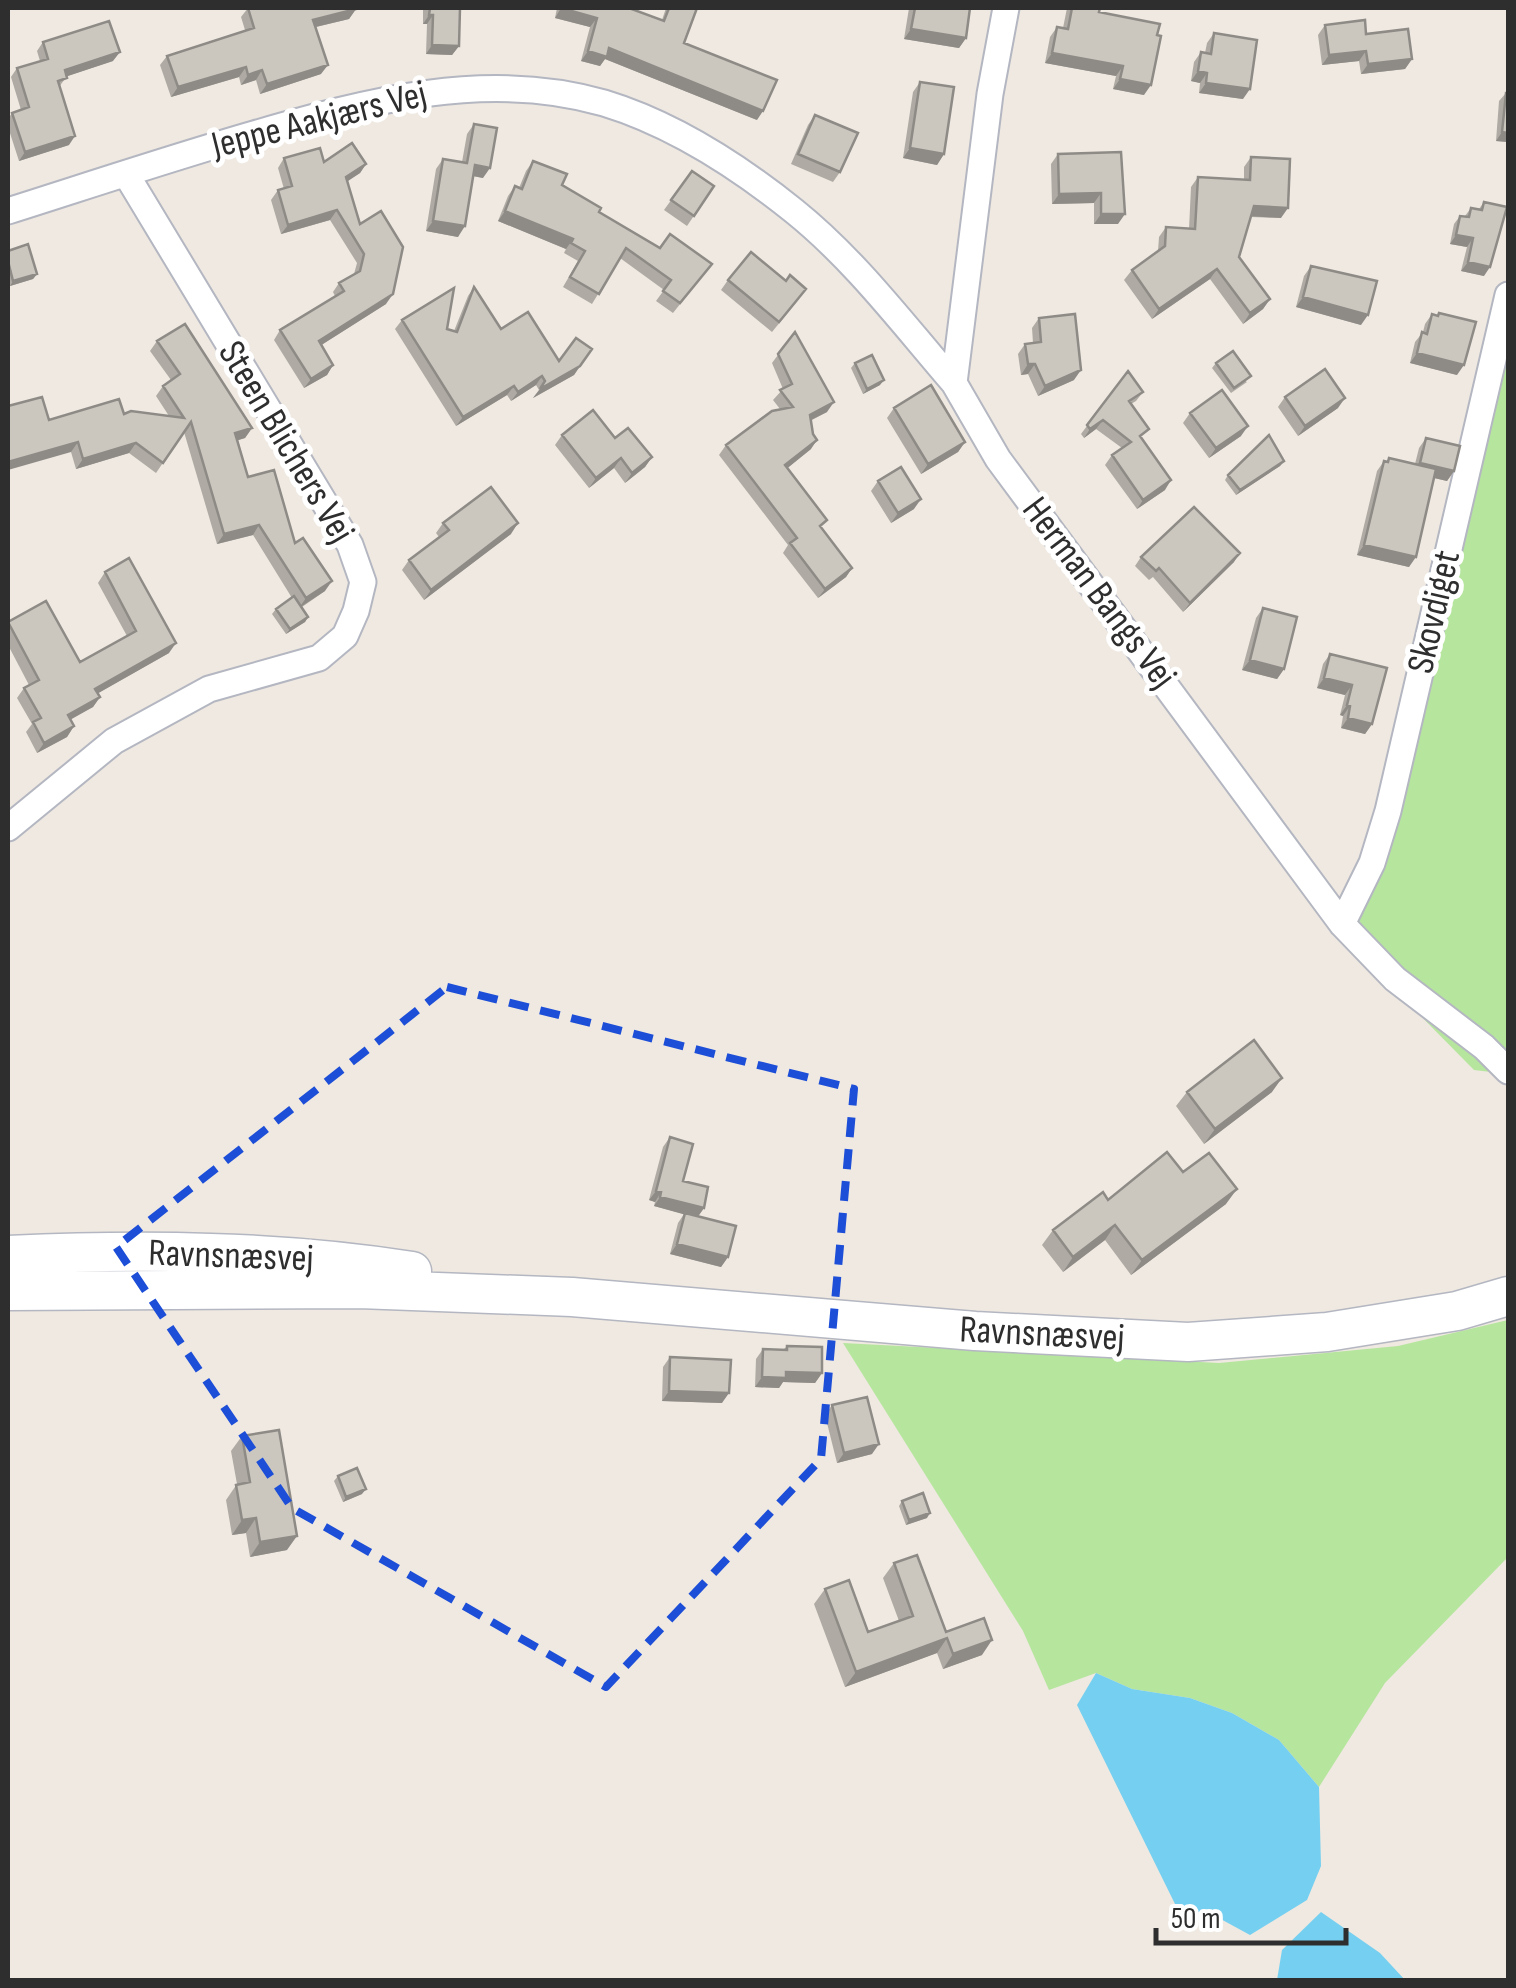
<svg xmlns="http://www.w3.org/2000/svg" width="1516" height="1988" font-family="'Sofia Sans Condensed',sans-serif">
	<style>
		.green { fill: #b6e59e }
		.water { fill: #75cff0 }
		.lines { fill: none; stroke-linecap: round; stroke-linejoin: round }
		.minor-casing { stroke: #b4b7c1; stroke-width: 29 }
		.secondary-casing { stroke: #b4b7c1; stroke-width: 41 }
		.minor { stroke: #fff; stroke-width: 25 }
		.secondary { stroke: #fff; stroke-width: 38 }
		.wall { fill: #afaba4 }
		.shaded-wall { fill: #8e8b86 }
		.building { fill: #cbc7bf; stroke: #8e8b86; stroke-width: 2.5 }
		.marked { fill: none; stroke: #1d4ed8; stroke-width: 8; stroke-dasharray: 20 12; stroke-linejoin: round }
		.labels { text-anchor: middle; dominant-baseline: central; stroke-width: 10; stroke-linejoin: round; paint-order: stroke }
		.street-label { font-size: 38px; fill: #2e2e2e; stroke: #fff }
	</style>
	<rect width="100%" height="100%" fill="#efe9e1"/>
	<path class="green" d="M1508,344V1074L1474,1070L1338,932L1396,827Z
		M1508,1320V1557L1385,1683L1319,1787L1279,1740L1232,1713L1190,1698L1132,1689L1096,1673L1049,1690L1023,1631L843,1343L1219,1363L1398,1346Z"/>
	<path class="water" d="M1096,1673L1132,1689L1190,1698L1232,1713L1279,1740L1319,1787L1321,1866L1307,1900L1250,1935L1217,1917L1176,1906L1077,1705Z
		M1321,1912L1380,1953L1405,1980H1277L1282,1950Z"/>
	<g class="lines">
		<defs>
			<path id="minor" d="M1006,8L990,94L954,383L998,459L1342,924L1395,979L1484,1047L1508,1071
				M8,211C90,185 171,158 254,134C368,101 486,69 604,103C673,124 738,166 794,211C855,260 903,324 954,383
				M8,828L114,741L209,689L319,658L345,636L356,611L363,582L350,545L126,174
				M1342,924L1372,863L1388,811L1508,295"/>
			<path id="secondary" d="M8,1255C143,1249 278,1250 412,1271
				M8,1291L359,1289L572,1297L975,1331L1188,1342L1327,1332L1457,1311L1508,1296"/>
		</defs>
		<use href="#minor" class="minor-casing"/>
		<use href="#secondary" class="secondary-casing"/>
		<use href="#minor" class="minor"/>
		<use href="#secondary" class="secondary"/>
	</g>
	<path class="wall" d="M248,8L356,9L349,19L316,27L321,74L260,94L256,80L241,85L239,77L171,97L160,65L167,56L245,30L241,17Z
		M423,8H460L459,46L452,55L426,54L427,24H423Z
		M557,8H629L662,20L666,8H697L684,43L757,120L605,59L600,66L581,61L590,27L555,18Z
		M909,8H970L966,38L959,48L904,39Z
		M1067,8H1100L1099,12L1144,95L1113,89L1116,76L1045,63L1050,37L1057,27L1063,28Z
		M1325,25L1366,34L1412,59L1405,69L1361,74L1359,61L1322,65L1318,35Z
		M1214,33L1243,99L1199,93L1200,83L1191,81L1194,62L1201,52L1205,53L1207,43Z
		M43,42L113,61L67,76L59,87L69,145L19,161L8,127V119L12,113L21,110L11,77L17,68L40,61L37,51Z
		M920,82L944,154L937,165L903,158L913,92Z
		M1506,93H1508V142L1496,141L1499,101Z
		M815,115L840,172L833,182L791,164L808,125Z
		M474,124L483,178L473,176L458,237L426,231L436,169L443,159L462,162L467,134Z
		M1121,152L1118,224H1094V203L1052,204L1051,164L1058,154Z
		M1251,157L1281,218L1251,217L1239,257L1270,299L1263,309L1243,324L1210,279L1152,319L1124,280L1132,270L1158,251L1159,237L1166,227L1189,229L1191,187L1198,177L1244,179V167Z
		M284,158L366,164L360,173L347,181L386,304L321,345L333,365L327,375L304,388L274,340L280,330L335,296L333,292L339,283L354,274L357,263L330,220L281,234L271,200L278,190L284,189L278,168Z
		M533,161L599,212L704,274L673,313L656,301L664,290L620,258L592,304L563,287L578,261L564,253L566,249L498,221L508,196L515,186L519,188L526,171Z
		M692,171L714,186L687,226L664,210Z
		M1484,202V276L1461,271L1467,247L1450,244L1454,224L1460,216H1465L1471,208L1479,209Z
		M8,251L37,274L33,279L10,286L8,278Z
		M1311,266L1361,325L1296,307L1304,276Z
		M728,280L786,281L799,299L772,332L721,290Z
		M474,287L501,329L559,361L592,349L574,375L533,398L539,390L536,385L511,401L507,395L456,426L395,329L402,320L454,331L468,296Z
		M1439,313L1457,375L1410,363L1415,342L1423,332L1425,324L1432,314L1437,316Z
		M1039,318L1074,380L1038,396L1028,374L1021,375L1018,354L1025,344L1033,343L1032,328Z
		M795,332L827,412L810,421L811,449L787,468L822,528L852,568L846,577L818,598L783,553L788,545L719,455L726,445L780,409L773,400L783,389L772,363Z
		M157,341L252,428L245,438L238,440L248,477L295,543L325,591L302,607L308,617L305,622L286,634L272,614L276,609L292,598L253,535L217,544L184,432L156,473L129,453L76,469L71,452L49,420L124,414L169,416L156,396L163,386L171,380L150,351Z
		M855,363L880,385L863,394L851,368Z
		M1216,363L1247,382L1231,393L1212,368Z
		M1128,371L1143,392L1136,401L1131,404L1142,439L1165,490L1137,509L1105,465L1112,455L1122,448L1096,429L1084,438L1081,434Z
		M1285,397L1338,408L1298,436L1278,407Z
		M894,408L965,442L958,452L921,474L887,418Z
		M1190,413L1241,436L1209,458L1183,423Z
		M562,435L615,438L652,457L645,467L625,483L614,468L589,488L555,445Z
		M1426,438L1454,471L1447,481L1434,478L1409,567L1357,555L1377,471L1384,461L1386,462L1389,458L1415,464L1419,448Z
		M1284,461L1280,466L1236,495L1225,480L1228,475Z
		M878,481L914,509L891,523L871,491Z
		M443,523L511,534L424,600L402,570L409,560L439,537L436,533Z
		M1141,557L1234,562L1183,612L1153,577L1149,580L1135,566Z
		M105,572L169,653L98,693L100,697L93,707L70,719L74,726L67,737L37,753L26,732L32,724L17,698L24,688L29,685L8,645V622L80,662L127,636L98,583Z
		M1263,608L1284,669L1277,679L1242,670L1256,618Z
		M1330,654L1387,668L1372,724L1365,734L1341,728L1343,716L1340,715L1345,695L1317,688L1323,664Z
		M1187,1092H1272L1204,1144L1176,1106Z
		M670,1137L683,1181L704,1208L698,1216L728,1257L721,1267L670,1254L678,1223L684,1214L654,1206L655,1202L649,1200L663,1147Z
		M1183,1172L1226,1204L1131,1275L1105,1240L1063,1272L1042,1245L1053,1230L1108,1200Z
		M787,1346L822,1373L815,1383L783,1382L779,1388L755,1387L756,1359L763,1349H784Z
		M670,1357L722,1403L662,1401L663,1367Z
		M832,1405L872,1454L837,1463L825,1415Z
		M242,1436L287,1550L250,1557L246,1533L232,1535L226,1500L237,1484L231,1451Z
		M338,1476L362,1494L343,1502L334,1481Z
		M902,1501L927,1518L906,1525L899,1506Z
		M894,1563L946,1632L982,1655L943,1669L937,1653L845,1687L814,1604L825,1589L868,1632L899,1621L883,1578Z"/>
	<path class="shaded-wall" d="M561,8L597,18L590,27L555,18Z
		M356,9L349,19L307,29L313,20Z
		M429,15H433L427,24H423Z
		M911,29L966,38L959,48L904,39Z
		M432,45L459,46L452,55L426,54Z
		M609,48L763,111L757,120L605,59L600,66L581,61L588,51Z
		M1366,51L1359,61L1322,65L1329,55Z
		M120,52L113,61L59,79L65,70Z
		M1052,53L1123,66L1116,76L1045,63Z
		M1412,59L1405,69L1361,74L1368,64Z
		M328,65L321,74L260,94L267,84Z
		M246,67L239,77L171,97L178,87Z
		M262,70L256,80L241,85L248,75Z
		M1198,71L1207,73L1200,83L1191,81Z
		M1120,79L1151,85L1144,95L1113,89Z
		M1206,83L1250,89L1243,99L1199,93Z
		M1502,132L1508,133V142L1496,141Z
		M75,136L69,145L19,161L25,152Z
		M910,148L944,154L937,165L903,158Z
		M366,164L360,173L339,187L346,177Z
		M475,165L490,168L483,178L468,175Z
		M1101,193L1094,203L1052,204L1059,194Z
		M1254,206L1288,208L1281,218L1247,216Z
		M337,210L330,220L281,234L288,225Z
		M505,211L573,239L566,249L498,221Z
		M1101,214H1125L1118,224H1094Z
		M433,221L465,226L458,237L426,231Z
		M1456,235L1473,238L1467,247L1450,244Z
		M1468,262L1490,267L1484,276L1461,271Z
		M1217,269L1210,279L1152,319L1159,309Z
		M37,274L33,279L10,286L13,281Z
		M393,294L386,304L312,351L319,341Z
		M1303,297L1368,315L1361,325L1296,307Z
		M1270,299L1263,309L1243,324L1250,313Z
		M1417,353L1464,365L1457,375L1410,363Z
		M1028,364H1035L1028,374L1021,375Z
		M333,365L327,375L304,388L311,379Z
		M580,366L574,375L533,398L540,389Z
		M1081,370L1074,380L1038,396L1045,386Z
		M542,376L536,385L511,401L518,392Z
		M884,380L880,385L863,394L867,389Z
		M514,386L507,395L456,426L463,417Z
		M1345,398L1338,408L1298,436L1305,426Z
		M834,402L827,412L803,424L810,415Z
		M1103,420L1096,429L1084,438L1090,429Z
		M1248,426L1241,436L1209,458L1216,448Z
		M252,428L245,438L229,443L235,433Z
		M817,440L811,449L779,475L785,465Z
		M78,442L71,452L8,470V462Z
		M965,442L958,452L921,474L928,464Z
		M136,443L129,453L76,469L83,459Z
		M652,457L645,467L625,483L632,473Z
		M621,458L614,468L589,488L596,478Z
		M1284,461L1280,466L1236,495L1240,490Z
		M1420,463L1454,471L1447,481L1413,473Z
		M1171,480L1165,490L1137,509L1143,500Z
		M921,499L914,509L891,523L898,513Z
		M518,523L511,534L424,600L431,590Z
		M259,525L253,535L217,544L224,534Z
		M1364,545L1416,557L1409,567L1357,555Z
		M1240,553L1234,562L1183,612L1190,603Z
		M852,568L846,577L818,598L825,589Z
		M332,581L325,591L299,608L306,598Z
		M308,617L305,622L286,634L290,629Z
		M176,643L169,653L88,699L95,689Z
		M1250,660L1284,669L1277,679L1242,670Z
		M1324,678L1352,685L1345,695L1317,688Z
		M100,697L93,707L61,725L68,715Z
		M1347,705L1350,706L1343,716L1340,715Z
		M1348,718L1372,724L1365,734L1341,728Z
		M74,726L67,737L37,753L44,743Z
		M1282,1078L1272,1092L1204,1144L1215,1129Z
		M1237,1189L1226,1204L1131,1275L1142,1260Z
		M656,1191L661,1192L655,1202L649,1200Z
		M660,1197L704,1208L697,1218L654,1206Z
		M1115,1225L1105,1240L1063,1272L1073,1257Z
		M677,1244L728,1257L721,1267L670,1254Z
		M786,1372L822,1373L815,1383L783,1382L779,1388L755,1387L762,1377Z
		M669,1391L729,1393L722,1403L662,1401Z
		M879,1444L872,1454L837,1463L844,1453Z
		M366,1489L362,1494L343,1502L346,1497Z
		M930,1513L927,1518L906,1525L909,1520Z
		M256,1518L246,1533L232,1535L242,1520Z
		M297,1536L287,1550L250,1557L260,1542Z
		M947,1638L937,1653L845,1687L856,1672Z
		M992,1640L982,1655L943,1669L953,1654Z"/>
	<path class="building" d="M248,8H356V9L313,20L328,65L267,84L262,70L248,75L246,67L178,87L167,56L254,28Z
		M430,8H460L459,46L432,45L433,15H429Z
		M561,8H629L664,21L669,8H697L684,43L777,80L763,111L609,48L607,57L588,51L597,18Z
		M915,8H970L966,38L911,29Z
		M1072,8H1100L1099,12L1160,24L1157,35L1161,36L1151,85L1120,79L1123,66L1052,53L1057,27L1068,29Z
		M1365,20L1366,34L1408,29L1412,59L1368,64L1366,51L1329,55L1325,25Z
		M109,21L120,52L65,70L67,78L58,81L75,136L25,152L12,113L29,107L17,68L48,59L43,42Z
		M1214,33L1257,40L1250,89L1206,83L1207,73L1198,71L1201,52L1211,54Z
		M920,82L954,87L944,154L910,148Z
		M1506,93H1508V133L1502,132Z
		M815,115L858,133L840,172L798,154Z
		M474,124L497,128L490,168L475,165L465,226L433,221L443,159L467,163Z
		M352,143L366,164L346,177L360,224L381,211L403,247L393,294L319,341L333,365L311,379L280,330L344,291L339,283L360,271L364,254L337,210L288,225L278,190L292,186L284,158L320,148L324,162Z
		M1121,152L1125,214H1101V193L1059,194L1058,154Z
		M1251,157L1290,159L1288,208L1254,206L1239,257L1270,299L1250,313L1217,269L1159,309L1132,270L1165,246L1166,227L1195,229L1198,177L1250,180Z
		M533,161L567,174L562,185L601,208L599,212L660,248L670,234L712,264L680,303L663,291L671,280L626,248L599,294L570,277L585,251L571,243L573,239L505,211L515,186L522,189Z
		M692,171L714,186L694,216L671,200Z
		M1484,202L1507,207L1490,267L1468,262L1473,238L1456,235L1460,216L1469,217L1471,208L1482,210Z
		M28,244L37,274L13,281L8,261V251Z
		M751,252L786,281L790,275L806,289L779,322L728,280Z
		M1311,266L1377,281L1368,315L1303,297Z
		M474,287L501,329L528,312L559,361L576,338L592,349L580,366L540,389L545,381L542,376L518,392L514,386L463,417L402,320L454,288L447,329L457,332Z
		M1439,313L1476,322L1464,365L1417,353L1422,332L1427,334L1432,314L1438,316Z
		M1075,314L1081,370L1045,386L1035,364H1028L1025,344L1041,342L1039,318Z
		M185,324L252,428L235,433L248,477L274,470L295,543L303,538L332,581L306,598L259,525L224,534L191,422L163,463L136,443L83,459L78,442L8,462V406L42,397L49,420L119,399L124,414L131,411L184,418L163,386L180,374L157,341Z
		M795,332L834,402L810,415L813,434L817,440L785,465L827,520L820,526L852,568L825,589L790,543L797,538L726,445L772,411L793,407L780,390L792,384L778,354Z
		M1233,351L1251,376L1234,388L1216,363Z
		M872,355L884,380L867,389L855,363Z
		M1325,369L1345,398L1305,426L1285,397Z
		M1128,371L1143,392L1129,401L1149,429L1140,436L1171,480L1143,500L1112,455L1131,442L1103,420L1090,429L1087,425Z
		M931,385L965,442L928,464L894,408Z
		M1222,390L1248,426L1216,448L1190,413Z
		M593,410L615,438L628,428L652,457L632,473L621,458L596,478L562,435Z
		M1269,435L1284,461L1240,490L1228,475Z
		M1426,438L1460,446L1454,471L1420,463Z
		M1389,458L1436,469L1416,557L1364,545L1384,461L1388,462Z
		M901,467L921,499L898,513L878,481Z
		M491,487L518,523L431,590L409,560L449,530L443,523Z
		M1194,507L1240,553L1190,603L1159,568L1156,571L1141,557Z
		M129,558L176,643L95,689L100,697L68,715L74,726L44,743L33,722L41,718L24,688L39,680L8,622L46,601L80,662L136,631L105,572Z
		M294,596L308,617L290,629L276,609Z
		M1263,608L1297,617L1284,669L1250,660Z
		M1330,654L1387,668L1372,724L1348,718L1350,706L1347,705L1352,685L1324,678Z
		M1254,1040L1282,1078L1215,1129L1187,1092Z
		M670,1137L693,1144L683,1181L708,1187L704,1208L660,1197L661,1192L656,1191Z
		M1167,1152L1183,1172L1209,1153L1237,1189L1142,1260L1115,1225L1073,1257L1053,1230L1103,1192L1108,1200Z
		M685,1213L736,1226L728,1257L677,1244Z
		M787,1346L822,1347V1373L786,1372V1378L762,1377L763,1349L787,1350Z
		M670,1357L731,1360L729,1393L669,1391Z
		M867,1397L879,1444L844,1453L832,1405Z
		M279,1430L297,1536L260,1542L256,1518L242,1520L236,1485L250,1482L242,1436Z
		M357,1468L366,1489L346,1497L338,1476Z
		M923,1493L930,1513L909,1520L902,1501Z
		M917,1555L946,1632L984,1618L992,1640L953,1654L947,1638L856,1672L825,1589L849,1580L868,1632L913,1616L894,1563Z"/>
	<path class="marked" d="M447,987L854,1089L821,1459L606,1687L292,1508L116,1247Z"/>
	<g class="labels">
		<g class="street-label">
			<text transform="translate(319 120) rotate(-14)">Jeppe Aakjærs Vej</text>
			<text transform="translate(286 442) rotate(59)">Steen Blichers Vej</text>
			<text transform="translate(1099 593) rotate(53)">Herman Bangs Vej</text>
			<text transform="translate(1434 612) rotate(-77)">Skovdiget</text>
			<text transform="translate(231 1256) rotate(2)">Ravnsnæsvej</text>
			<text transform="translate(1042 1334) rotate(3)">Ravnsnæsvej</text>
		</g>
	</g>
	<rect width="1516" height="1988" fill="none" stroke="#2e2e2e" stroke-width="20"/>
	<path d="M1156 1928v15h190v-15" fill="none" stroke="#2e2e2e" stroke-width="5"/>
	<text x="1171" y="1928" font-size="30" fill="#2e2e2e" stroke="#ffffff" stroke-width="8" paint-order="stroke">50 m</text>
</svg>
